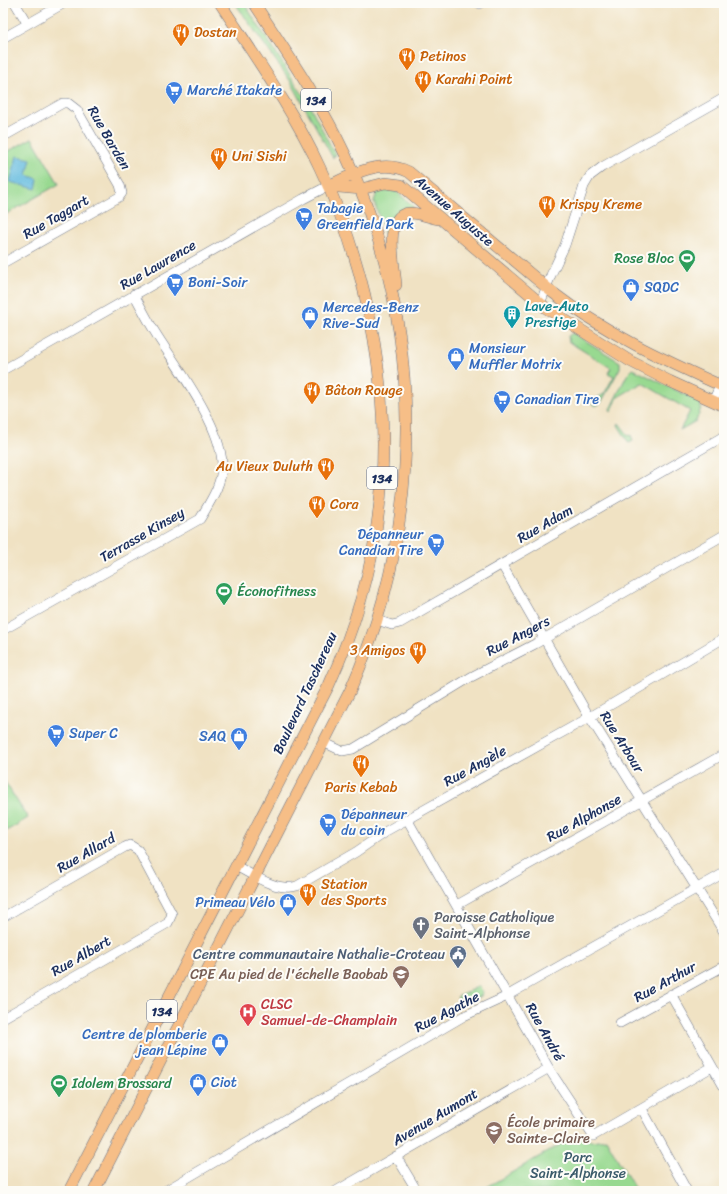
<svg xmlns="http://www.w3.org/2000/svg" width="727" height="1194" font-family="Sriracha,sans-serif">
	<style>
		.green { fill: #98d990; stroke: #5a8477 }
		.water { fill: #60bade; stroke: #3e749e }
		.lines { fill: none; stroke-linecap: round; stroke-linejoin: round }
		.minor-casing { stroke: #666e81; stroke-width: 10 }
		.major-casing { stroke: #666e81; stroke-width: 12 }
		.minor { stroke: #fff; stroke-width: 9 }
		.major { stroke: #f6be87; stroke-width: 11 }
		.labels { text-anchor: middle; dominant-baseline: central; stroke-width: 4; stroke-linejoin: round; paint-order: stroke }
		.shield { fill: #fdfcf7; stroke: #5f6c8c; stroke-width: 1 }
		.shield-label { font-size: 13px; font-weight: bold; fill: #1b2f5e }
		.food-label { font-size: 14px; fill: #c56008; stroke: #fdfcf7; text-anchor: start }
		.shop-label { font-size: 14px; fill: #366cbe; stroke: #fdfcf7; text-anchor: start }
		.street-label { font-size: 14px; fill: #1b2f5e; stroke: #fdfcf7 }
		.leisure-label { font-size: 14px; fill: #27864d; stroke: #fdfcf7; text-anchor: start }
		.culture-label { font-size: 14px; fill: #0d838f; stroke: #fdfcf7; text-anchor: start }
		.worship-label { font-size: 14px; fill: #5b616d; stroke: #fdfcf7; text-anchor: start }
		.service-label { font-size: 14px; fill: #4e5e75; stroke: #fdfcf7; text-anchor: end }
		.education-label { font-size: 14px; fill: #785e54; stroke: #fdfcf7; text-anchor: end }
		.health-label { font-size: 14px; fill: #be3a42; stroke: #fdfcf7; text-anchor: start }
		.park-label { font-size: 14px; fill: #3a5a6a; stroke: #fdfcf7 }
	</style>
	<rect width="100%" height="100%" fill="#fdfcf7"/>
	<filter id="ink" filterUnits="userSpaceOnUse"><feTurbulence type="fractalNoise" baseFrequency=".025" numOctaves="2"/><feDisplacementMap in="SourceGraphic" scale="8" xChannelSelector="R" yChannelSelector="G"/><feConvolveMatrix kernelMatrix="1 2 1 2 8 2 1 2 1" color-interpolation-filters="sRGB"/></filter>
	<filter id="wash" filterUnits="userSpaceOnUse"><feTurbulence type="fractalNoise" baseFrequency=".012" numOctaves="4" result="noise"/><feDisplacementMap in="SourceGraphic" scale="16" xChannelSelector="R" yChannelSelector="G"/><feGaussianBlur stdDeviation="0.9" result="paint"/><feColorMatrix in="noise" values="0 0 0 0 0 0 0 0 0 0 0 0 0 0 0 0 0 1.4 0 .05"/><feComposite in="paint" operator="in"/></filter>
	<g filter="url(#wash)">
		<rect width="100%" height="100%" fill="#f0e2c3"/>
		<path class="green" d="M235,3H244L310,106L336,156L334,155L333,158L291,82Z
			M3,133L7,152L32,138L59,184L3,216Z
			M386,189L397,192L413,206L412,209C394,208 387,221 388,238H386L374,201L377,193Z
			M573,333L620,362V368L601,403L596,406L590,402L604,394L614,376L608,373L611,368L569,342L568,336Z
			M633,369L700,402L701,408L696,421L680,430L690,411L642,383L618,397L611,412L610,409L627,375Z
			M619,423L629,436L631,435L633,441L629,443L618,425Z
			M3,779L28,818L3,833Z
			M479,986L483,992L481,996L471,1002L465,1001L461,1003L457,997Z
			M580,1133L591,1141L606,1139L636,1191H480Z"/>
		<path class="water" d="M17,156L31,159L27,175L38,179L36,189L10,182Z"/>
	</g>
	<g filter="url(#ink)">
		<g class="lines">
			<defs>
				<path id="minor" d="M15,3L27,23
					M479,3L480,4
					M3,38L61,5
					M3,133L8,134L63,103H68L77,110L120,185L122,193L119,197L3,263
					M540,304L551,275L565,245L584,186L590,176L602,167L724,98
					M3,370L303,199L328,186
					M713,401L724,377
					M502,565L584,708L724,932
					M377,620L392,625L400,623L724,436
					M3,630L200,519C210,502 223,483 222,463C220,424 179,370 158,337C149,323 142,309 134,294
					M325,743L342,751L353,749L471,677L535,644L724,535
					M407,819L551,1072L593,1136L712,1067
					M236,866C253,875 277,892 297,886L356,852L388,830L590,717L724,638
					M457,905L724,754
					M3,917L125,847L130,845L138,850L172,914L168,923L3,1018
					M671,994L724,1087
					M620,1023L724,966
					M642,1109L687,1191
					M396,1156L417,1191
					M165,1191L464,1016L503,998L724,873
					M336,1191L549,1068"/>
				<path id="major" d="M328,186C354,174 381,158 409,172L552,292C605,333 664,360 724,387
					M328,186L361,189L385,183L401,185L546,308L630,361L669,381L724,406
					M396,285C395,267 382,214 410,213C419,213 429,217 438,219
					M69,1191L329,685C353,632 371,575 378,517C394,403 370,272 320,168C293,110 255,57 220,3
					M94,1191L350,691C426,521 425,323 345,154C320,101 286,52 254,3"/>
			</defs>
			<use href="#minor" class="minor-casing"/>
			<use href="#major" class="major-casing"/>
			<use href="#minor" class="minor"/>
			<use href="#major" class="major"/>
		</g>
	</g>
	<defs>
		<symbol id="restaurant-pin" viewBox="-11 -11 22 30"><path d="M0 17L-7.5 6A9.5 9.5 0 1 1 7.5 6Z" fill="#e8710a" stroke="#fdfcf7"/><path d="M-5-6h1v4h1v-4h1v4h1v-4h1v5L-1.5 .5V6h-2V.5L-5-1ZM5-6V6H3V1.5H1.5Q1.5-4 5-6Z" fill="#fff"/></symbol>
		<symbol id="supermarket-pin" viewBox="-11 -11 22 30"><path d="M0 17L-7.5 6A9.5 9.5 0 1 1 7.5 6Z" fill="#3f7fe0" stroke="#fdfcf7"/><path d="M-6-5.5h2.5l.6 2H6L4.5 2H-2.5L-4.4-4H-6ZM-1.5 3.2a1.3 1.3 0 1 0 .1 0ZM3 3.2a1.3 1.3 0 1 0 .1 0Z" fill="#fff"/></symbol>
		<symbol id="stadium-pin" viewBox="-11 -11 22 30"><path d="M0 17L-7.5 6A9.5 9.5 0 1 1 7.5 6Z" fill="#2e9e5b" stroke="#fdfcf7"/><path d="M0-5a6.5 5 0 1 0 0 10a6.5 5 0 1 0 0-10ZM-3.5-1.8h7v3.6h-7Z" fill="#fff"/></symbol>
		<symbol id="shop-pin" viewBox="-11 -11 22 30"><path d="M0 17L-7.5 6A9.5 9.5 0 1 1 7.5 6Z" fill="#3f7fe0" stroke="#fdfcf7"/><path d="M-5-2.5h2.3a2.7 3.5 0 0 1 5.4 0H5L5.5 6h-11ZM-1.5-2.5h3a1.5 2.3 0 0 0-3 0Z" fill="#fff"/></symbol>
		<symbol id="building-pin" viewBox="-11 -11 22 30"><path d="M0 17L-7.5 6A9.5 9.5 0 1 1 7.5 6Z" fill="#0f9aa8" stroke="#fdfcf7"/><path d="M-4-6H4V6H1V3H-1V6H-4ZM-2.5-4.3h1.7v1.8h-1.7ZM.8-4.3h1.7v1.8H.8ZM-2.5-1h1.7V.8h-1.7ZM.8-1h1.7V.8H.8Z" fill="#fff"/></symbol>
		<symbol id="church-pin" viewBox="-11 -11 22 30"><path d="M0 17L-7.5 6A9.5 9.5 0 1 1 7.5 6Z" fill="#6b7280" stroke="#fdfcf7"/><path d="M-1.2-6h2.4v3.5h3.3v2.4h-3.3V6h-2.4V-.1h-3.3v-2.4h3.3Z" fill="#fff"/></symbol>
		<symbol id="civic-pin" viewBox="-11 -11 22 30"><path d="M0 17L-7.5 6A9.5 9.5 0 1 1 7.5 6Z" fill="#5c6f8a" stroke="#fdfcf7"/><path d="M-.6-6.5H3V-4.5H.6V-3L4-1V1h2V6H-6V1h2V-1L-.6-3ZM-1.2 2.5V6h2.4V2.5Z" fill="#fff"/></symbol>
		<symbol id="school-pin" viewBox="-11 -11 22 30"><path d="M0 17L-7.5 6A9.5 9.5 0 1 1 7.5 6Z" fill="#8d6e63" stroke="#fdfcf7"/><path d="M0-5L7-2L0 1L-7-2ZM-4 1L0 2.5L4 1V4Q0 6-4 4Z" fill="#fff"/></symbol>
		<symbol id="hospital-pin" viewBox="-11 -11 22 30"><path d="M0 17L-7.5 6A9.5 9.5 0 1 1 7.5 6Z" fill="#e0444e" stroke="#fdfcf7"/><path d="M-5-5h3v3.5h4V-5h3V5h-3V1.5h-4V5h-3Z" fill="#fff"/></symbol>
	</defs>
	<g fill-rule="evenodd">
		<use href="#restaurant-pin" x="171" y="22" width="20" height="27"/>
		<use href="#restaurant-pin" x="397" y="46" width="20" height="27"/>
		<use href="#restaurant-pin" x="413" y="69" width="20" height="27"/>
		<use href="#supermarket-pin" x="164" y="80" width="20" height="27"/>
		<use href="#restaurant-pin" x="209" y="146" width="20" height="27"/>
		<use href="#restaurant-pin" x="537" y="194" width="20" height="27"/>
		<use href="#supermarket-pin" x="294" y="206" width="20" height="27"/>
		<use href="#stadium-pin" x="677" y="248" width="20" height="27"/>
		<use href="#supermarket-pin" x="165" y="272" width="20" height="27"/>
		<use href="#shop-pin" x="621" y="277" width="20" height="27"/>
		<use href="#building-pin" x="502" y="304" width="20" height="27"/>
		<use href="#shop-pin" x="300" y="305" width="20" height="27"/>
		<use href="#shop-pin" x="446" y="346" width="20" height="27"/>
		<use href="#restaurant-pin" x="302" y="380" width="20" height="27"/>
		<use href="#supermarket-pin" x="492" y="389" width="20" height="27"/>
		<use href="#restaurant-pin" x="316" y="456" width="20" height="27"/>
		<use href="#restaurant-pin" x="307" y="494" width="20" height="27"/>
		<use href="#supermarket-pin" x="426" y="532" width="20" height="27"/>
		<use href="#stadium-pin" x="214" y="581" width="20" height="27"/>
		<use href="#restaurant-pin" x="408" y="640" width="20" height="27"/>
		<use href="#supermarket-pin" x="46" y="723" width="20" height="27"/>
		<use href="#shop-pin" x="229" y="726" width="20" height="27"/>
		<use href="#restaurant-pin" x="351" y="753" width="20" height="27"/>
		<use href="#supermarket-pin" x="318" y="812" width="20" height="27"/>
		<use href="#restaurant-pin" x="298" y="882" width="20" height="27"/>
		<use href="#shop-pin" x="278" y="892" width="20" height="27"/>
		<use href="#church-pin" x="411" y="915" width="20" height="27"/>
		<use href="#civic-pin" x="448" y="944" width="20" height="27"/>
		<use href="#school-pin" x="391" y="964" width="20" height="27"/>
		<use href="#hospital-pin" x="238" y="1002" width="20" height="27"/>
		<use href="#shop-pin" x="210" y="1032" width="20" height="27"/>
		<use href="#shop-pin" x="188" y="1072" width="20" height="27"/>
		<use href="#stadium-pin" x="49" y="1073" width="20" height="27"/>
		<use href="#school-pin" x="484" y="1120" width="20" height="27"/>
	</g>
	<g class="labels">
		<g class="shield">
			<rect x="301" y="89" width="30" height="22" rx="3"/>
			<rect x="367" y="467" width="30" height="22" rx="3"/>
			<rect x="147" y="1000" width="30" height="22" rx="3"/>
		</g>
		<g class="shield-label">
			<text x="316" y="100">134</text>
			<text x="382" y="478">134</text>
			<text x="162" y="1011">134</text>
		</g>
		<g class="food-label">
			<text x="194" y="32">Dostan</text>
			<text x="420" y="56">Petinos</text>
			<text x="436" y="79">Karahi Point</text>
			<text x="232" y="156">Uni Sishi</text>
			<text x="560" y="204">Krispy Kreme</text>
			<text x="325" y="390">Bâton Rouge</text>
			<text x="313" y="466" text-anchor="end">Au Vieux Duluth</text>
			<text x="330" y="504">Cora</text>
			<text x="405" y="650" text-anchor="end">3 Amigos</text>
			<text x="361" y="787" text-anchor="middle">Paris Kebab</text>
			<text x="321" y="884">Station<tspan x="321" dy="16">des Sports</tspan></text>
		</g>
		<g class="shop-label">
			<text x="187" y="90">Marché Itakate</text>
			<text x="317" y="208">Tabagie<tspan x="317" dy="16">Greenfield Park</tspan></text>
			<text x="188" y="282">Boni-Soir</text>
			<text x="644" y="287">SQDC</text>
			<text x="323" y="307">Mercedes-Benz<tspan x="323" dy="16">Rive-Sud</tspan></text>
			<text x="469" y="348">Monsieur<tspan x="469" dy="16">Muffler Motrix</tspan></text>
			<text x="515" y="399">Canadian Tire</text>
			<text x="423" y="534" text-anchor="end">Dépanneur<tspan x="423" dy="16">Canadian Tire</tspan></text>
			<text x="69" y="733">Super C</text>
			<text x="226" y="736" text-anchor="end">SAQ</text>
			<text x="341" y="814">Dépanneur<tspan x="341" dy="16">du coin</tspan></text>
			<text x="275" y="902" text-anchor="end">Primeau Vélo</text>
			<text x="207" y="1034" text-anchor="end">Centre de plomberie<tspan x="207" dy="16">jean Lépine</tspan></text>
			<text x="211" y="1082">Ciot</text>
		</g>
		<g class="street-label">
			<text transform="translate(109 138) rotate(60)">Rue Barden</text>
			<text transform="translate(454 211) rotate(41)">Avenue Auguste</text>
			<text transform="translate(56 217) rotate(-30)">Rue Taggart</text>
			<text transform="translate(158 265) rotate(-30)">Rue Lawrence</text>
			<text transform="translate(545 524) rotate(-30)">Rue Adam</text>
			<text transform="translate(142 535) rotate(-30)">Terrasse Kinsey</text>
			<text transform="translate(518 636) rotate(-28)">Rue Angers</text>
			<text transform="translate(305 693) rotate(-65)">Boulevard Taschereau</text>
			<text transform="translate(622 742) rotate(58)">Rue Arbour</text>
			<text transform="translate(475 766) rotate(-29)">Rue Angèle</text>
			<text transform="translate(584 818) rotate(-29)">Rue Alphonse</text>
			<text transform="translate(86 853) rotate(-30)">Rue Allard</text>
			<text transform="translate(81 956) rotate(-30)">Rue Albert</text>
			<text transform="translate(665 982) rotate(-29)">Rue Arthur</text>
			<text transform="translate(447 1012) rotate(-28)">Rue Agathe</text>
			<text transform="translate(545 1032) rotate(61)">Rue André</text>
			<text transform="translate(435 1117) rotate(-31)">Avenue Aumont</text>
		</g>
		<g class="leisure-label">
			<text x="674" y="258" text-anchor="end">Rose Bloc</text>
			<text x="237" y="591">Éconofitness</text>
			<text x="72" y="1083">Idolem Brossard</text>
		</g>
		<g class="culture-label">
			<text x="525" y="306">Lave-Auto<tspan x="525" dy="16">Prestige</tspan></text>
		</g>
		<g class="worship-label">
			<text x="434" y="917">Paroisse Catholique<tspan x="434" dy="16">Saint-Alphonse</tspan></text>
		</g>
		<g class="service-label">
			<text x="445" y="954">Centre communautaire Nathalie-Croteau</text>
		</g>
		<g class="education-label">
			<text x="388" y="974">CPE Au pied de l'échelle Baobab</text>
			<text x="507" y="1122" text-anchor="start">École primaire<tspan x="507" dy="16">Sainte-Claire</tspan></text>
		</g>
		<g class="health-label">
			<text x="261" y="1004">CLSC<tspan x="261" dy="16">Samuel-de-Champlain</tspan></text>
		</g>
		<g class="park-label">
			<text x="578" y="1157">Parc<tspan x="578" dy="16">Saint-Alphonse</tspan></text>
		</g>
	</g>
	<rect width="727" height="1194" fill="none" stroke="#fdfcf7" stroke-width="16"/>
</svg>
